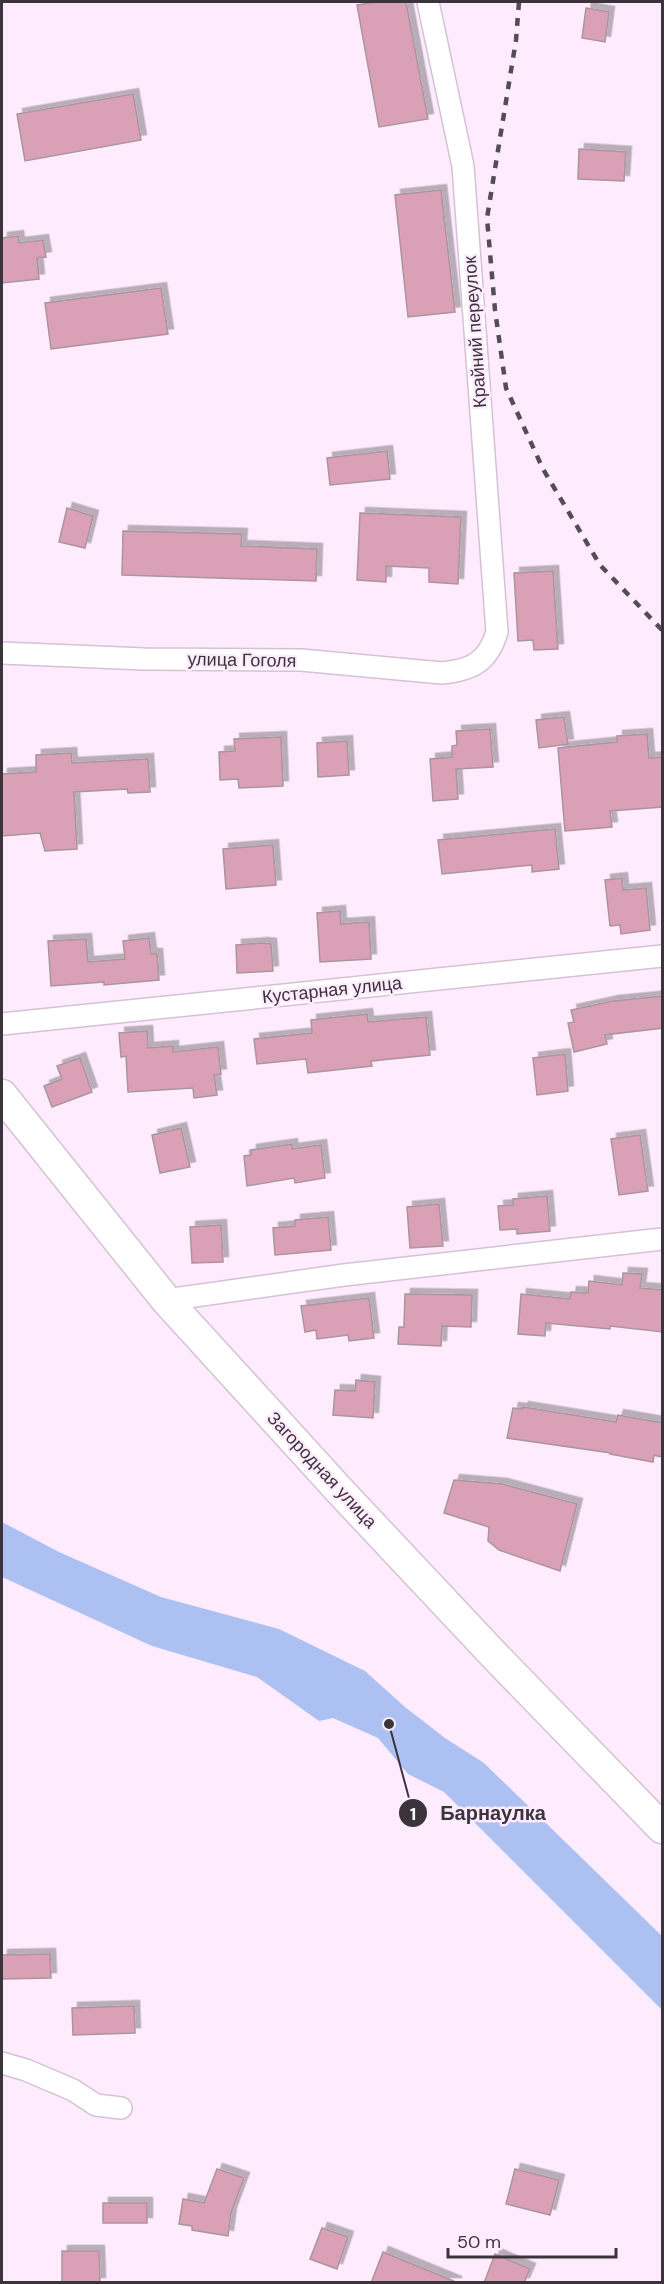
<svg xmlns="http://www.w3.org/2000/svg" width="664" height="2284" font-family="'DM Sans',sans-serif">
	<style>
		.water { fill: #acc1f1 }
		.building { fill: #daa1b6; stroke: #ac949c; stroke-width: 1.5; filter: url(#shadow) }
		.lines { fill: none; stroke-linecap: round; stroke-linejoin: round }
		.minor-casing { stroke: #d4c2d4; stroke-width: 24 }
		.secondary-casing { stroke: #d4c2d4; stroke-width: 33 }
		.minor { stroke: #fff; stroke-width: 21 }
		.secondary { stroke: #fff; stroke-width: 30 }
		.rail { stroke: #554d55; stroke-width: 4.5; stroke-dasharray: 8 8; stroke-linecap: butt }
		.labels { text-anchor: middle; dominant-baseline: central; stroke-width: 5; stroke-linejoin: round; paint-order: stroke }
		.street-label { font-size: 18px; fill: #3b343b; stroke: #feecfe }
		.leader { fill: none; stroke: #3b343b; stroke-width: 2 }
		.callout-dot { fill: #3b343b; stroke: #feecfe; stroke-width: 2 }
		.mark-label { font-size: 18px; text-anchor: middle; font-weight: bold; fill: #fff }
		.callout-label { font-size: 20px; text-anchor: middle; font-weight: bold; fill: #3b343b; stroke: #feecfe; stroke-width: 5; stroke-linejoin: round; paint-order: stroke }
	</style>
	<defs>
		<filter id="shadow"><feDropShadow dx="5.5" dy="-5.5" stdDeviation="0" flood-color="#0004"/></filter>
	</defs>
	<rect width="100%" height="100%" fill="#feecfe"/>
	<path class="water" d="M2,1522L59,1552L161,1597L279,1629L365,1671L405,1707L445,1738L484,1763L662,1936V2010L444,1792L408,1774L378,1738L333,1718L319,1721L257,1677L152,1646L2,1577Z"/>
	<path class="building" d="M378,2H406L428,119L379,127L357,5Z
		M586,8L609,12L605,42L582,38Z
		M133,94L141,140L25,161L17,114Z
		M579,149L626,152L624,181L578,179Z
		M441,190L455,312L408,317L395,195Z
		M18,236L19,243L43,240L46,257L37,258L39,279L2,283V238Z
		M161,288L168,334L51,349L45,303Z
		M387,451L390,479L330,485L327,458Z
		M67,508L93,516L85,548L59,542Z
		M360,513L461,517L458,584L429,582V568L386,566V582L357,580Z
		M123,531L242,534L241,546L317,549L316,581L122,575Z
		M553,571L558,649L534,650L533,640L518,641L514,573Z
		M564,717L568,744L539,748L536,720Z
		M490,729L493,767L456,769L458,799L433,801L430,759L452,757V746L457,745L456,731Z
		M647,734L649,758L663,757V807L610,811L612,827L565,831L558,748L617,742V736Z
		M281,737L283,786L239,788L238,779L220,780L219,752L235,751L234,739Z
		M347,741L349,775L318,777L317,743Z
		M71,753L72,763L148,759L150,792L128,793L127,789L74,792L77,849L45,851L40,833L2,836V774L36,772V755Z
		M555,829L559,869L532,872V865L442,874L438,840Z
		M273,845L276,885L226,889L223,849Z
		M622,878L623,890L646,888L650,930L621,934L620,925L610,926L605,880Z
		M340,911L341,924L369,922L371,959L320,962L317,913Z
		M149,938L151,954H157L159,980L104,985V982L51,986L48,941L86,939L88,962L125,959L123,941Z
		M262,943L271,944L273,971L237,973L236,945Z
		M663,996V1028L605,1035L607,1044L574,1052L568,1023L574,1022L571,1010L613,1001Z
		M367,1014L368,1022L426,1017L430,1055L371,1061L372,1066L308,1073L306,1059L257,1064L254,1039L312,1033L311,1020Z
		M147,1031L148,1048L173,1046V1052L218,1047L221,1074L214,1075L217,1095L194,1098L193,1088L128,1092L126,1056L121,1057L119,1033Z
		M565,1054L568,1091L537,1095L533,1058Z
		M80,1058L92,1092L52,1107L44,1086L62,1079L57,1066Z
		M181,1128L190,1167L160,1173L152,1135Z
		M640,1135L648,1191L619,1195L611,1139Z
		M292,1144V1149L321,1145L325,1178L295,1183L294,1178L247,1186L244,1156L251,1155V1150Z
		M547,1196L550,1231L517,1234V1229L500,1230L498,1206L513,1205V1199Z
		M439,1204L443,1246L410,1248L407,1207Z
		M328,1217L331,1250L275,1255L273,1228L295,1226V1220Z
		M221,1225L223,1262L192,1263L190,1227Z
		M623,1273L642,1274L640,1288L663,1290V1332L610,1326V1329L546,1323L545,1336L518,1334L521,1294L570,1299L571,1292L588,1293L589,1281L622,1285Z
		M405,1294L472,1295L471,1327L442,1326L441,1346L398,1344L399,1327H404Z
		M369,1298L374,1338L349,1341L348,1335L317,1339L316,1330L305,1332L301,1306Z
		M356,1380L375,1382L373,1418L333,1415L335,1390L355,1391Z
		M523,1407L616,1422L618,1415L663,1423V1457L654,1455L653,1462L610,1454L611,1453L507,1438L513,1408L523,1409Z
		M454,1480L502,1484L577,1504L560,1571L499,1550L488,1541L489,1527L444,1513Z
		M50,1954L51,1978L2,1979V1955Z
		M134,2006L135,2033L73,2035L72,2008Z
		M217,2169L244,2178L231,2213L228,2236L192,2230V2226L179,2224L183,2199L204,2203Z
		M515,2169L559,2180L550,2215L506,2204Z
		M103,2203H147V2223H103Z
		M322,2228L348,2237L337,2269L310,2259Z
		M62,2251H99L100,2283H62Z
		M383,2252L456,2282V2283H371Z
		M495,2254L530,2269L524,2283H484Z"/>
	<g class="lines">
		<defs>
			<path id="minor" d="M2,653L144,659L301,660L442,673C472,670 488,662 497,632L463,166L428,2
				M2,1024L662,956
				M166,1300L344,1275L662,1239
				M2,2063L26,2070L73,2090L96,2105L121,2108"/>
			<path id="secondary" d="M2,1095L166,1300L340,1491L495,1656L662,1828"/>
		</defs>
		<use href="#minor" class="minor-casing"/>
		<use href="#secondary" class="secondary-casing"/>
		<use href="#minor" class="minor"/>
		<use href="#secondary" class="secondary"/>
		<path class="rail" d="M519,2L516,40L487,218L495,310L506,388L543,469L600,565L662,630"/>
	</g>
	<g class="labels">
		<g class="street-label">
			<text transform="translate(475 332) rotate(-94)">Крайний переулок</text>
			<text transform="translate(242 660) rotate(1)">улица Гоголя</text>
			<text transform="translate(332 990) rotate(-6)">Кустарная улица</text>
			<text transform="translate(322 1470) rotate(47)">Загородная улица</text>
		</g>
	</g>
	<path class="leader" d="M389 1724L413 1813"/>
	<g class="callout-dot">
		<circle cx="389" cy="1724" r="6"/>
		<circle cx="413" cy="1813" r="15"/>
	</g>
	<g class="mark-label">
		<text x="413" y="1820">1</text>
	</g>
	<g class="callout-label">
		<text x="493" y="1820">Барнаулка</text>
	</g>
	<rect width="664" height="2284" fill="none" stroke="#3b343b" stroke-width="6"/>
	<path d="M448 2248v9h168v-9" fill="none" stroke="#3b343b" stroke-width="3"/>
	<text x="457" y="2248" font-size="18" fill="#3b343b" stroke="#feecfe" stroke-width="4.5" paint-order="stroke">50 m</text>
</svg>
